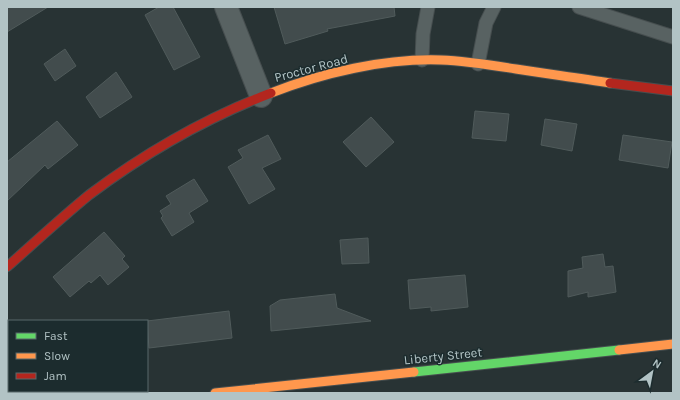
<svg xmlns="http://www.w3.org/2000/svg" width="680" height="400" font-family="Karla,sans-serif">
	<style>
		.building { fill: #424c4d; stroke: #505b5b }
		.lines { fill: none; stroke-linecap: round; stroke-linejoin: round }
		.lane-casing { stroke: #464e4f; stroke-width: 15 }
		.street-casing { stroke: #464e4f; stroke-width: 24 }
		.fast-casing { stroke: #464e4f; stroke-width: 11 }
		.slow-casing { stroke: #464e4f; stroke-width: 11 }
		.jam-casing { stroke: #464e4f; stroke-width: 11 }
		.lane { stroke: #586262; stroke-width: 13 }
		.street { stroke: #586262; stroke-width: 22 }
		.fast { stroke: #63d668; stroke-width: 9 }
		.slow { stroke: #ff974d; stroke-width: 9 }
		.jam { stroke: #b3261e; stroke-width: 9 }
		.labels { text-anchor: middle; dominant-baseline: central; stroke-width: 3; stroke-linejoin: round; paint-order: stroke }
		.street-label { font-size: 13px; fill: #b2c3c5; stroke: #1c2c2e }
	</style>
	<rect width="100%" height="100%" fill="#283334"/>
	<path class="building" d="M7,7H48L7,32Z
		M159,7H173L200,57L174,70L145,15Z
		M274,7H394L395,16L327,29L328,31L285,44Z
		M65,49L76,66L55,81L44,64Z
		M116,72L132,97L100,118L86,97Z
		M475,111L509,114L506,141L472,138Z
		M371,117L394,142L366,167L343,142Z
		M545,119L577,124L572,151L541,145Z
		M57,121L78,145L48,169L45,165L7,201V162Z
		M268,135L281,159L262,168L275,189L249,204L228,167L243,158L238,150Z
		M623,135L672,142L668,168L619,160Z
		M194,179L208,201L189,213L194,222L172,236L161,218L163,216L160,211L171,204L166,196Z
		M104,232L125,256L122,259L129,267L108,285L100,275L91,283L89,281L70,297L53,277Z
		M368,238L369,263L342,264L340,240Z
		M603,254L605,267L613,266L616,292L588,297V292L568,297V271L583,268L582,257Z
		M465,275L468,307L431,311V307L410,309L408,280Z
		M335,294L337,308L371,321L271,331L270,306L280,300Z
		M229,311L232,338L149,348L147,321Z"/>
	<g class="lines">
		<defs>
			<path id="lane" d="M579,7L673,37
				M422,60L423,34L428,7
				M478,64L486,23L494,7"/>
			<path id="street" d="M226,7L261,96"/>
			<path id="fast" d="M414,372L619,350"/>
			<path id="slow" d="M271,93C322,73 385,58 441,60C466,61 491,65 516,69C548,74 579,78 610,83
				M619,350L673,344
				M215,393L414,372"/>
			<path id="jam" d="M610,83L673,91
				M7,267C34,243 61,218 89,195C145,153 206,118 271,93"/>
		</defs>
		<use href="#lane" class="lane-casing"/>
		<use href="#street" class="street-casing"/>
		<use href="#fast" class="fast-casing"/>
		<use href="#slow" class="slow-casing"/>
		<use href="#jam" class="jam-casing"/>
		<use href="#lane" class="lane"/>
		<use href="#street" class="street"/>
		<use href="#fast" class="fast"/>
		<use href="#slow" class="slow"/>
		<use href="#jam" class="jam"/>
	</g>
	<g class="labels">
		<g class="street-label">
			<text transform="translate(311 68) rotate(-15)">Proctor Road</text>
			<text transform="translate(443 356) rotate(-6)">Liberty Street</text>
		</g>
	</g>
	<rect width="680" height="400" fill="none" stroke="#b2c3c5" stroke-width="16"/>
	<rect x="8" y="320" width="140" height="72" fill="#1c2c2e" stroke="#58686a"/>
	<rect x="16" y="333" width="20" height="6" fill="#63d668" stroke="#58686a"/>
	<text x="44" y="340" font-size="12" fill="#b2c3c5">Fast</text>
	<rect x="16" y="353" width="20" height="6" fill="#ff974d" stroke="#58686a"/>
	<text x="44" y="360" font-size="12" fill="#b2c3c5">Slow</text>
	<rect x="16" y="373" width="20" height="6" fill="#b3261e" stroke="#58686a"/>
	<text x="44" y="380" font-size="12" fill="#b2c3c5">Jam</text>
	<g transform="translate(652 372) rotate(32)" stroke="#1c2c2e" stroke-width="3" paint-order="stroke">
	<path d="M0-3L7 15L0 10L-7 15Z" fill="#b2c3c5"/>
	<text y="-6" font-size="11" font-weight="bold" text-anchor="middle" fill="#b2c3c5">N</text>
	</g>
</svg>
